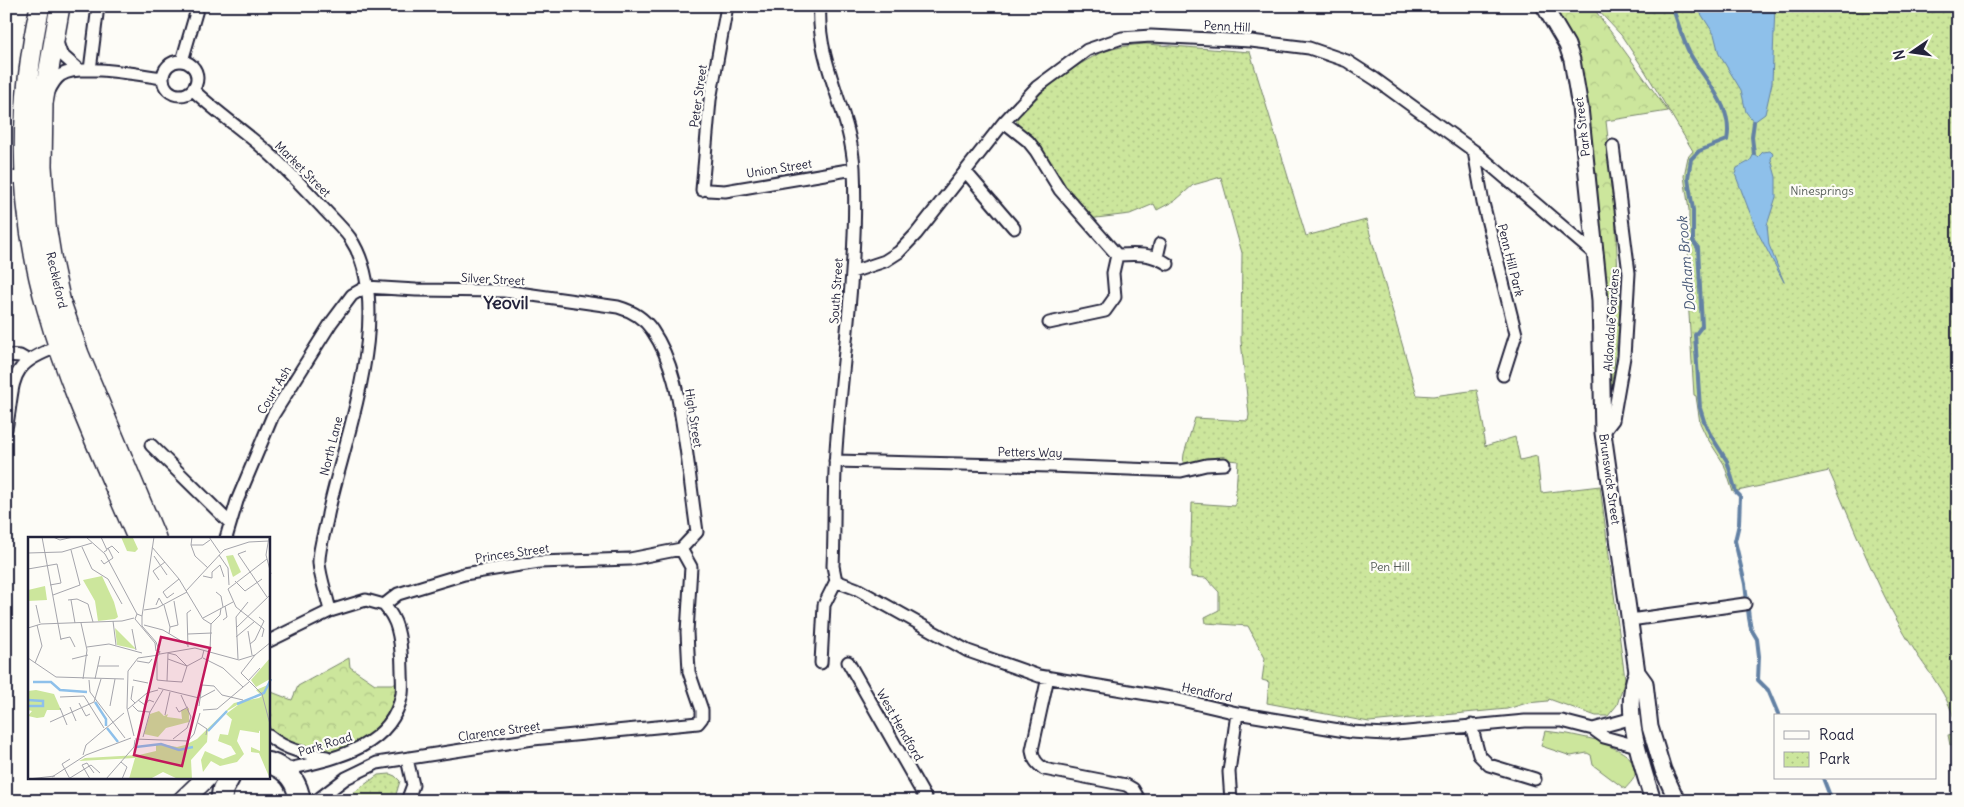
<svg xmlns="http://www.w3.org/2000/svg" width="1964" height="807" font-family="Delius,sans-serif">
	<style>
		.grass { fill: #cce69c; stroke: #77846c }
		.forest { fill: url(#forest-crowns); stroke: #77846c }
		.park { fill: url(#park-dots); stroke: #77846c }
		.water { fill: #8ec0ea; stroke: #6381a4 }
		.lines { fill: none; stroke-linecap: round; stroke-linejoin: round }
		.stream { stroke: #6381a4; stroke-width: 4 }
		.minor-casing { stroke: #22223b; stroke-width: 15 }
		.tertiary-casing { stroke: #22223b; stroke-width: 19 }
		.primary-casing { stroke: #22223b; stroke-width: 22 }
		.trunk-casing { stroke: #22223b; stroke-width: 24 }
		.minor { stroke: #fdfcf7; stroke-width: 11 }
		.tertiary { stroke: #fdfcf7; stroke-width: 15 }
		.primary { stroke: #fdfcf7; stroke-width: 19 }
		.trunk { stroke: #fdfcf7; stroke-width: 20 }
		.labels { text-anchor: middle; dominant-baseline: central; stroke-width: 4.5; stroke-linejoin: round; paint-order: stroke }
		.street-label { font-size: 12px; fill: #22223b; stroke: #fdfcf7 }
		.park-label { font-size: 12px; fill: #555d58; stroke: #fdfcf7 }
		.water-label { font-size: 14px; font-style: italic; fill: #485978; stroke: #fdfcf7 }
		.district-label { font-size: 18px; font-weight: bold; fill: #22223b; stroke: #fdfcf7 }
		.inset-river { fill: none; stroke: #8ec0ea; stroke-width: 2.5 }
		.inset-road { fill: none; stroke: #a5a5ac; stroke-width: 1 }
		.view { fill: #c2185b; fill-opacity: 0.15; stroke: #c2185b; stroke-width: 2.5 }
		.inset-edge { fill: none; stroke: #22223b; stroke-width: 2.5 }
	</style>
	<defs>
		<pattern id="forest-crowns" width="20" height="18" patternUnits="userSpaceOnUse" patternTransform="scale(1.25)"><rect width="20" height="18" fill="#cce69c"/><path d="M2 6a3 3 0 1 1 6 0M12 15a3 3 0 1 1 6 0" fill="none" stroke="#afc587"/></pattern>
		<pattern id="park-dots" width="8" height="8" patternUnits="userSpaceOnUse" patternTransform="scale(1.25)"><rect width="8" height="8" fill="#cce69c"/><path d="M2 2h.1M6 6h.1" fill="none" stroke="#afc587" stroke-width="1.8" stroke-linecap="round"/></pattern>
	</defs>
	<rect width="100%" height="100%" fill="#fdfcf7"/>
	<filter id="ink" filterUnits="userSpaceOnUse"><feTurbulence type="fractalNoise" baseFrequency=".02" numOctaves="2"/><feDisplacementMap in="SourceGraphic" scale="10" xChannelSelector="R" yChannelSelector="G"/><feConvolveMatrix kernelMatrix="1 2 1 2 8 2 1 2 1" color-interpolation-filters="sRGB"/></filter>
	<g filter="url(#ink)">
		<path class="grass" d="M1545,731L1568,734L1611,743V747C1621,750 1641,762 1635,775C1634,780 1628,785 1625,789L1593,765L1591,755L1587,753L1571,756L1541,746Z"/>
		<path class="forest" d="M1554,6H1592L1668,111L1606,121L1614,191L1620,317L1609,410L1582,74L1569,33Z
			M349,658L350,667L375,684H397C390,732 346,763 297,747C286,743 277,735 269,727V691L292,700L298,686Z"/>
		<path class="park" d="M1594,6H1958V757L1953,744L1950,745L1948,735L1953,734C1963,716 1929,672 1918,656C1881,599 1857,534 1829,471L1733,492L1724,464L1706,436L1700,423L1696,396L1694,395L1688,298L1689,210L1684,176L1688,157L1693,151L1645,71L1621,35Z
			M1146,44L1250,52L1306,236L1366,220L1417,395L1433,396L1477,390L1485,434L1483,435L1485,446L1515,437L1520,460L1537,456L1541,493L1600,486L1625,679L1617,705L1608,716H1596L1549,699L1548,701L1527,703L1507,709L1369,722L1267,703L1269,682L1262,680L1265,658L1248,626L1206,623L1205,617L1219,610V592L1206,578L1191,577V572H1190L1192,503L1235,506L1238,461L1210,458L1189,464L1183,463L1184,454L1195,418L1248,421L1249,415L1241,341L1242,253L1221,177L1193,185L1176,200L1157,210L1154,204L1130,214L1088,219L1053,175L1046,156L1039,146L1018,127C1017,123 1016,119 1017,115C1023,97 1083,61 1101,53C1116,47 1130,45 1146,44Z
			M390,774L395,776L400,781L394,801H342L378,775Z"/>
		<path class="water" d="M1696,6H1775L1772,83L1765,114L1754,122L1746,112L1741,90L1719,54L1714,34Z
			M1770,151L1773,154L1771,159L1776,177V197L1767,225L1769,245L1784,282L1757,231L1735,174L1737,168L1750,161L1754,154L1758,157L1763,152Z"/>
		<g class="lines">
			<path class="stream" d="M1672,6C1678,22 1682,39 1690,54C1705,81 1734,107 1727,140L1699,151L1691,159L1688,178L1693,210V241L1698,248L1702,326L1695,335L1700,408L1704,421L1710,434L1727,461L1736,492L1740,496L1739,524L1735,541L1745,584L1749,618L1751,629L1757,639L1759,656L1758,680L1768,690L1779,716
				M1754,122L1752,137L1754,154
				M1823,778L1832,801"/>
			<defs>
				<path id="minor" d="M820,6C816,63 851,112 854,168C858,258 844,347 837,437C833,480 835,523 833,566L836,581
					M56,39L61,54L78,69
					M163 78a17 17 0 1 1 34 0a17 17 0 1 1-34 0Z
					M182,61L198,6
					M90,70L98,6
					M193,90C215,111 240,128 263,148C284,166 303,187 322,207C331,217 342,227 350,238C397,308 344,438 328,514C326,528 318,550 319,563C320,578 327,595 330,611
					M49,91C52,85 55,79 61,75C80,63 139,75 163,78
					M1004,122L1028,141L1036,151L1060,190L1117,255L1113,273L1115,297L1105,311L1049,323
					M1474,151L1483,203L1516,334L1503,375
					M965,171L1014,228
					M6,178L24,177
					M702,190L710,100L727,6
					M708,190L725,191L854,169
					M1117,255C1137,254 1151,253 1168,264
					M1157,257L1160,244
					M852,272L885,261L899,252L916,234L1004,122L1037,87L1087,50L1122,38L1151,36L1251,41L1309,48L1347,61L1375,79L1474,151L1597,256
					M366,287L416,290L504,291L618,307C632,311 644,318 652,330C676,365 680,409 686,448C690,476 693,504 697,532L681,549
					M6,355L20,356L27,360
					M6,429C16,381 5,365 58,347
					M1603,433L1613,420L1624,357L1629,273L1613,146
					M151,445L230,523
					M835,461L1050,466L1181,471L1206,465L1224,464
					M226,538L237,501L273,415L331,323L352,295L366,287
					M836,581L857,589L968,651L1039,676L1177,699L1237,713L1351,732L1386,734L1525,721H1562L1593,729L1604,737L1637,746
					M384,605L398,594L464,574L539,562L630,559L681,549
					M1630,620L1745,604
					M269,641L330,611L366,600L384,605
					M848,662L927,801
					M821,663L824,605L836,581
					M1048,677L1032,750C1033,759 1036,763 1044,769L1126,785L1133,789L1140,801
					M1471,725L1479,755L1489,765L1535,779
					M1593,729L1633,718
					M269,736C286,750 305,754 327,757
					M284,770C331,759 391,750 402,694C403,686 402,678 402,671C402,656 400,630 393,618C391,613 387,609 384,605
					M316,801L346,778L377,763L533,739L698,723L702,718V710L689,672L687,632L691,567L681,549
					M407,801L413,785L407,759
					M1231,801L1229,772L1237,713"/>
				<path id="tertiary" d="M1544,6L1567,45L1572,60L1580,107L1600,300L1603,433L1637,672L1645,683L1650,727L1663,770L1677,801
					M1637,672C1621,709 1642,764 1653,801"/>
				<path id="primary" d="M40,6C18,107 18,209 47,309C69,388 105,463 137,538
					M60,6L43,103L42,166L46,225L52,262L61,303L79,354L156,538
					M182,801L206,778"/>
				<path id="trunk" d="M269,763C288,769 297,781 300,801
					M221,801L223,789L229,778"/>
			</defs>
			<use href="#minor" class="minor-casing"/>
			<use href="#tertiary" class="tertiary-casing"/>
			<use href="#primary" class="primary-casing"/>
			<use href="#trunk" class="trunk-casing"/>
			<use href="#minor" class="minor"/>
			<use href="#tertiary" class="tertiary"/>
			<use href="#primary" class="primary"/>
			<use href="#trunk" class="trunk"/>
		</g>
	</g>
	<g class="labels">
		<g class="street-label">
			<text transform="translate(1227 26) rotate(3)">Penn Hill</text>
			<text transform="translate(698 96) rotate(-82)">Peter Street</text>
			<text transform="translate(1582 127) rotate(-97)">Park Street</text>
			<text transform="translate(779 168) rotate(-9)">Union Street</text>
			<text transform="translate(303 169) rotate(45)">Market Street</text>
			<text transform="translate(1511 260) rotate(76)">Penn Hill Park</text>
			<text transform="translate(493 279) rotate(3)">Silver Street</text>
			<text transform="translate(57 280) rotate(77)">Reckleford</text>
			<text transform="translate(836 291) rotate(-86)">South Street</text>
			<text transform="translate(1611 320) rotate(-86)">Aldondale Gardens</text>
			<text transform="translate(274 390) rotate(-59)">Court Ash</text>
			<text transform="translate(694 418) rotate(81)">High Street</text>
			<text transform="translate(331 446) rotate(-76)">North Lane</text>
			<text transform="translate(1030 452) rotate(1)">Petters Way</text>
			<text transform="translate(1610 479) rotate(82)">Brunswick Street</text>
			<text transform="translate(512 553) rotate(-8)">Princes Street</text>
			<text transform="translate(1207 692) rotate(12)">Hendford</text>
			<text transform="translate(900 725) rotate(60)">West Hendford</text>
			<text transform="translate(499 731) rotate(-8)">Clarence Street</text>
			<text transform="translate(325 744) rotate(-17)">Park Road</text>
		</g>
		<g class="park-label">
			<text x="1822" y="190">Ninesprings</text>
			<text x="1390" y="566">Pen Hill</text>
		</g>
		<g class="water-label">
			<text transform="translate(1686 264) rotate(-95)">Dodham Brook</text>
		</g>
		<g class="district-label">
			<text x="506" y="302">Yeovil</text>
		</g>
	</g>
	<g transform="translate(28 537)">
		<rect width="242" height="242" fill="#fdfcf7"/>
		<path d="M93,0L105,1L110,12L107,15L99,14ZM17,49L19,63L0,64V53ZM8,153L26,157L33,173H19L16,180L9,181L0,179L4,174L0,173V154Z" fill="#cce69c"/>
		<path d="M204,182L231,192V196L212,193L209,204L216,217L209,225L192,229L183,224L175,235L173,223L177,214L195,222L208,217L203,209L190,204L192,197L200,198Z" fill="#cce69c"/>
		<path d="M74,39L86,65L90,80L87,82L70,84L67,64L55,43Z" fill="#cce69c"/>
		<path d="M87,91L107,111V112L89,108ZM242,121V142L228,150L223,143ZM242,147V242L231,216L223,215V210L232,214V194L209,187L198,177L214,165L196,176L180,193L179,205L163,223L164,242H150L135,235L122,242H101L107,221L51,224L57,221L111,218L128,214V208L133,207L149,210L157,208L169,202L206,166L231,161L234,159L228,153ZM161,171V185L138,191L130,200L116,197L122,177L131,174L136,179L140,177L139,180L154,182L153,173Z" fill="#cce69c"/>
		<path d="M205,18L213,35L205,40L198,19Z" fill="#cce69c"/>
		<path class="inset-river" d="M5,145H23L32,153L59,155M0,163L15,164V169H0M67,165L78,182V189M209,167L236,156L243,142M79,191L90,205M180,194L199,174M108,210L133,207L151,213L165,210"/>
		<path class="inset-road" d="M14,0L33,103M25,0L32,3L45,0M58,0L77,17L109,77M73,0L79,13L76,15M164,0L163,8L167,19L180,31M181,0L192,16M241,0L238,18L243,37M163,8H175L182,3M54,10L64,32L80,42L94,67M124,10L151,42L175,82L183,87M79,12L84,9L91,16M218,14L210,17L239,60M0,16L34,15L64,6M191,18L200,31L201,48M126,19L139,38M73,23L76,27L85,21L80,11M0,32L29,27L33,46L22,48M175,39L184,41V35L192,28L196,40M131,43L125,34L137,25M207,44L217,54L234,42M158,54L196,13L221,5L241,4M188,55L193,59L195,70M146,56L139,61L135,55L151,42M25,58L52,48L43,13M40,63L49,62L60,67L65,85M43,63L47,86M8,68L12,86M128,68L131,61L135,68M136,68L142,90L141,97M116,73L129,71L159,55M114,79L126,0M175,81L205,65M195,83L199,80L197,69M85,84L88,108M53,86L59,113L55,142M183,87L192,78L193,71M116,88L135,93L160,108M142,90L150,88L146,64M0,91L13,87L94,84L106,81M208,91L243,57M104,92L108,113M220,94L224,118M160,97L184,96M208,100L226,85M234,100L236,92L208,70L200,52L239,22M33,102L42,100L47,110M222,107L227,103L236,84L231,80M59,110L81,107L114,116M160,110L159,76L163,73M128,114L127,106L107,82L109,77L114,79V89L128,105L131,113M182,114L183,87M132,117L167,111L211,123L227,118L243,105M129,118V143L139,144M0,121L28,140L96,142M175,121L195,131M44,122L60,118M140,122L159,129M210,122L208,80L220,65M109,124L121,126L124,122M7,126L14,109L9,88M70,129H91M159,129L174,121L176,113M195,131L215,150M213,136L234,157L243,191M213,136L227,118M67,142L72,119M61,143L62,155L97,201M105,143L120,146M139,144L140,116L148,118L159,129M139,144L154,145L159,129M220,144L232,131M105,149L103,162L107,166M130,151L171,161M32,160L56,159L76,191M172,161L187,153M110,163L117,168L121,163L126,165M51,166L58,179L62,177M104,168L110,174L122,175M82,169L87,142M171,169L174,148L186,149L194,158L215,163M42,170L48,184M148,170L151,175L160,170M32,171L39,188M100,172L119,156L130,153M175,173L189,172L221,145M137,178L142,155M22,185L66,165L73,142M170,186L179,192L178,198M106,199L99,171L100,134L110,121L131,118L132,114L128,117M115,200L122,175L135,153M107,202L160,204L166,197L172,176M145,202L159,191L163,180L153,158M55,218L58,208L96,176M42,222L34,227L42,242M93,225L99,230L94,242M24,240L58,218L103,201M42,241L63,228L72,236M0,242L27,239M62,242L54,228L59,226L66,236M78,242L106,210L107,203"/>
		<path class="view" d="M133,100L182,111L154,229L106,218Z"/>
		<rect width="242" height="242" class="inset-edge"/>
	</g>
	<rect width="1964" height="807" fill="none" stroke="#fdfcf7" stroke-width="25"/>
	<rect x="12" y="12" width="1939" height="782" fill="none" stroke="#22223b" stroke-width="2" filter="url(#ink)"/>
	<rect x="1774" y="714" width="162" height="65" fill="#fdfcf7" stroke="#a5a5ac"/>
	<rect x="1784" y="731" width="25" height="8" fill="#fdfcf7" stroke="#a5a5ac"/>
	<text x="1819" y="740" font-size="15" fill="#22223b">Road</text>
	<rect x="1784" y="752" width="25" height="15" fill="url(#park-dots)" stroke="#a5a5ac"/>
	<text x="1819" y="764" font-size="15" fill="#22223b">Park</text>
	<g transform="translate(1912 52) rotate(257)" stroke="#fdfcf7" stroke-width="4" paint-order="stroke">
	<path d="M0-4L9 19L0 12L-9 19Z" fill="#22223b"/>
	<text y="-8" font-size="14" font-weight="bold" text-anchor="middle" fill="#22223b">N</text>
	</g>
</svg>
